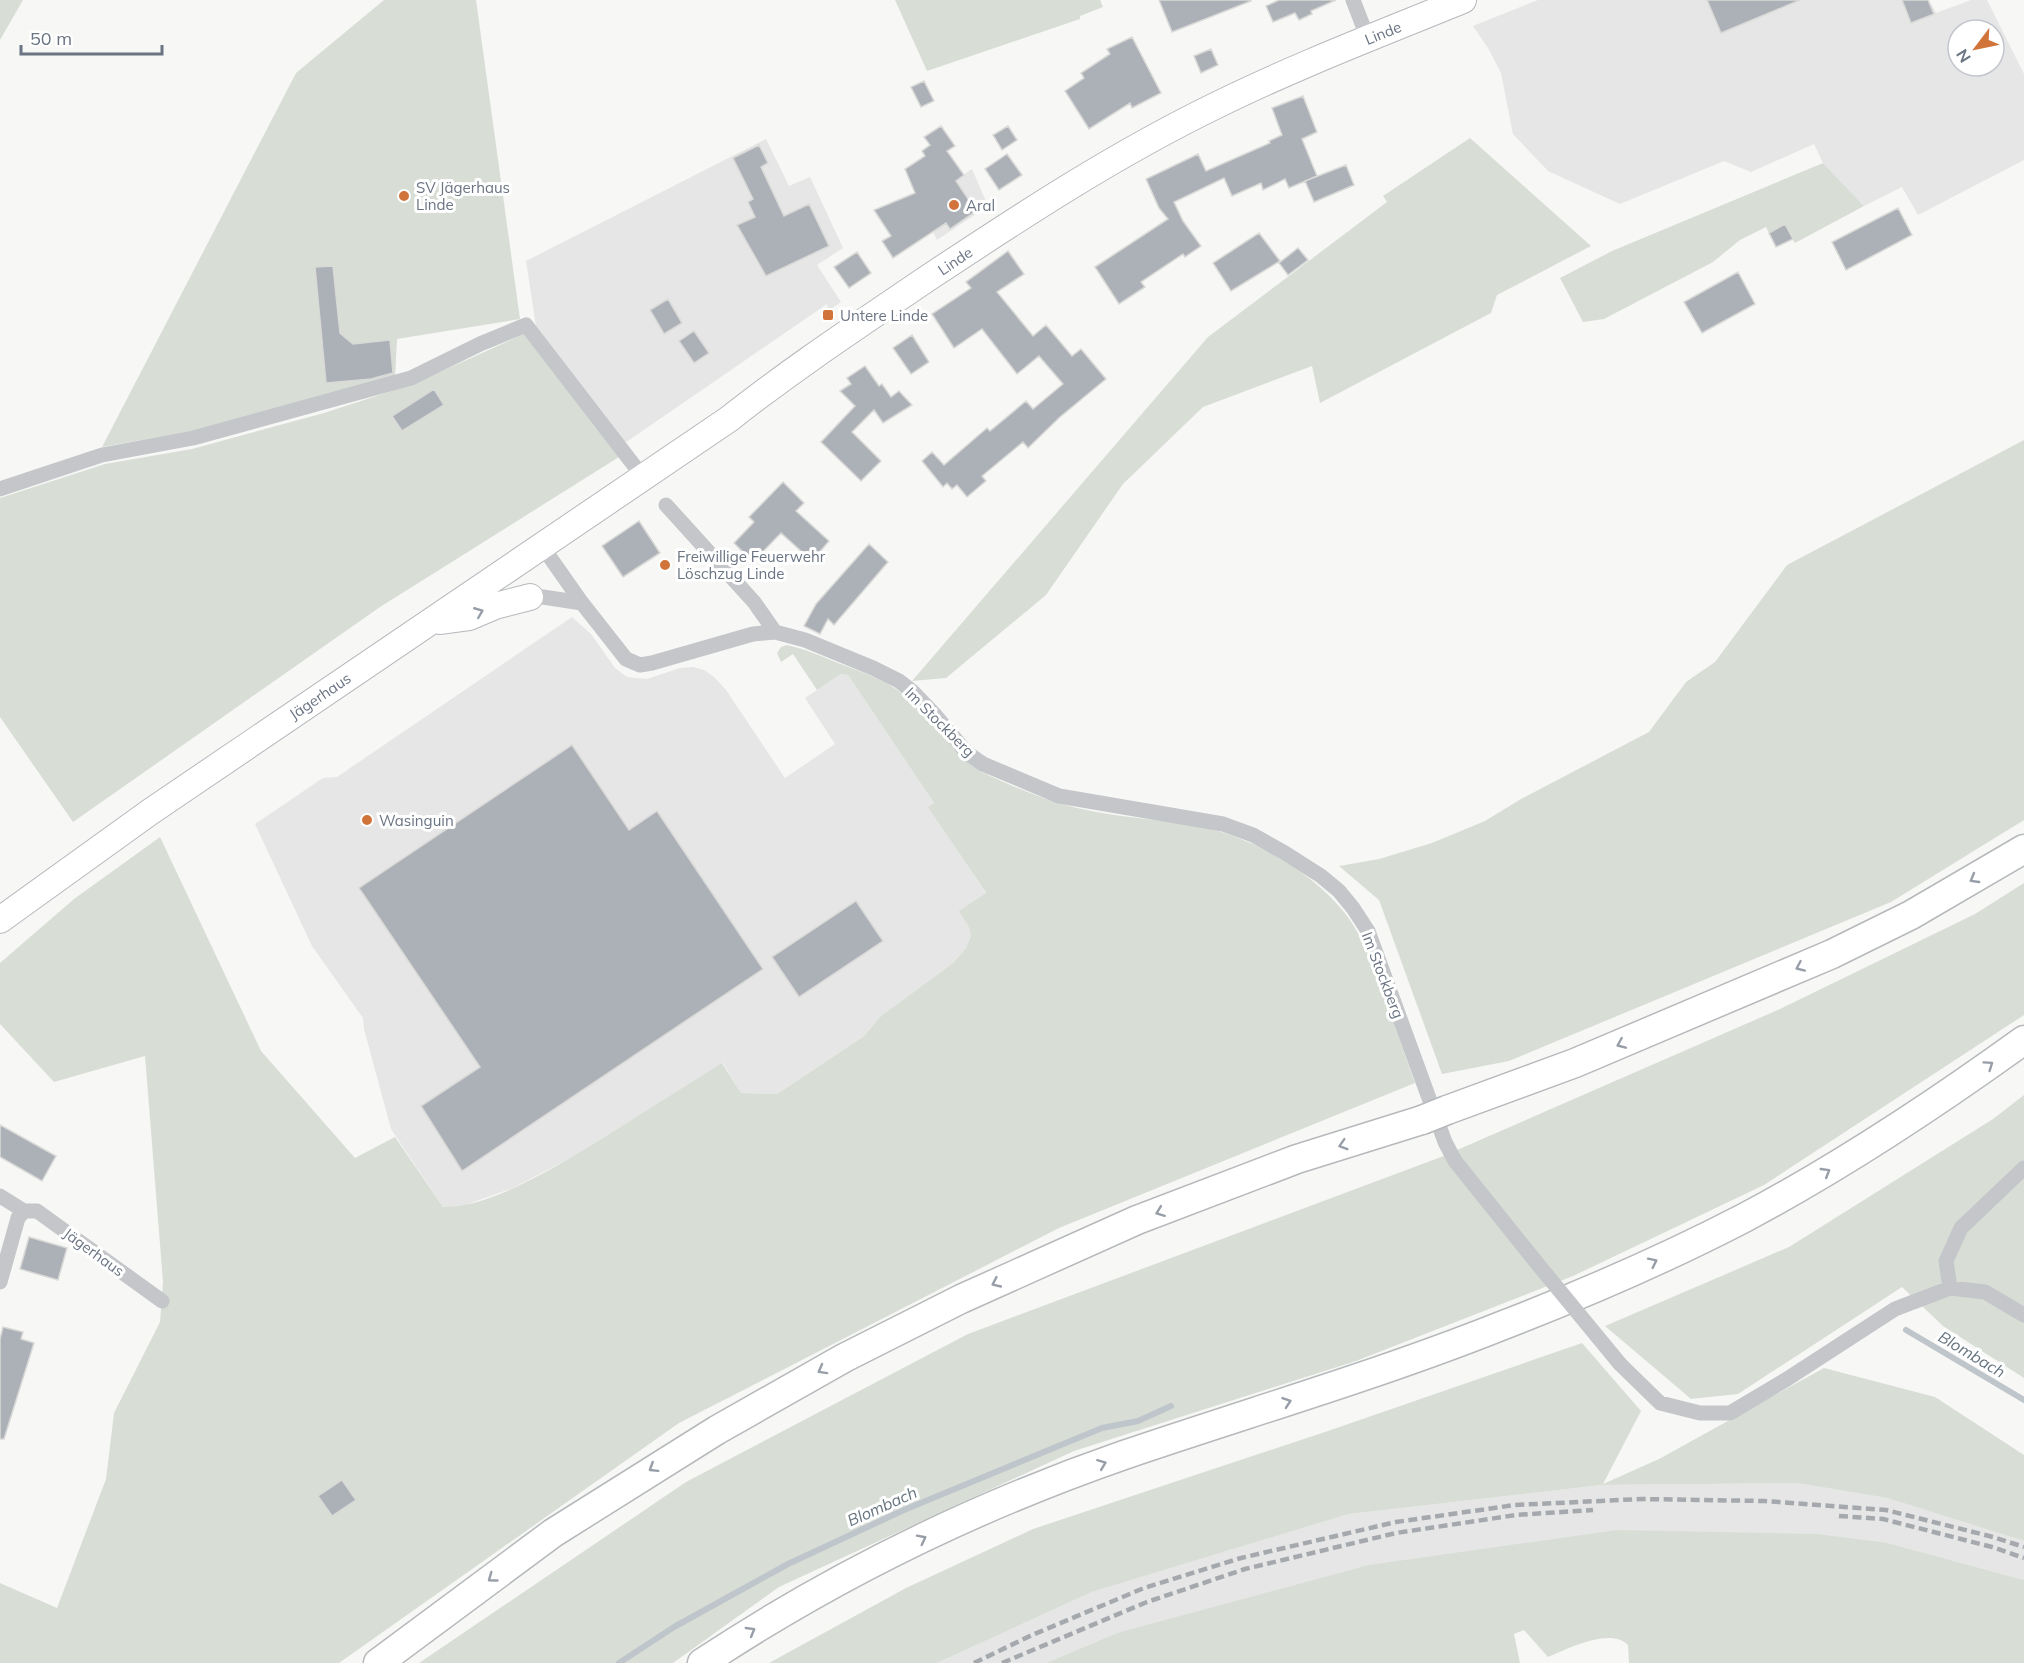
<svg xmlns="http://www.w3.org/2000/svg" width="2024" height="1663" font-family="Mulish,sans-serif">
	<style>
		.built { fill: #e5e6e5; fill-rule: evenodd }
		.green { fill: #d8ded6 }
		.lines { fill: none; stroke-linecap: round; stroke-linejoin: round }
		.stream { stroke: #bec5cb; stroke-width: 6 }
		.building { fill: #acb0b7; stroke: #d9d9d7; stroke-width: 1.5 }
		.primary-casing { stroke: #b5b8bc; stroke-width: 28 }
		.highway-casing { stroke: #b6b9bc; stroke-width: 31 }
		.street { stroke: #c4c6ca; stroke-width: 15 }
		.primary { stroke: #fff; stroke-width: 26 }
		.highway { stroke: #fff; stroke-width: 28 }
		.rail { stroke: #a5a9ae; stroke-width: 4.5; stroke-dasharray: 9 4.5; stroke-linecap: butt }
		.highway-bridge-casing { stroke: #b6b9bc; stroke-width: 31; stroke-linecap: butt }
		.street-bridge { stroke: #c4c6ca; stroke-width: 15 }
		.highway-bridge { stroke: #fff; stroke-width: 28 }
		.oneway { stroke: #979ea8 }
		.poi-dot { fill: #d1743b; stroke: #fff; stroke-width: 2 }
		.labels { text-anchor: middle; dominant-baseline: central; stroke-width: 6; stroke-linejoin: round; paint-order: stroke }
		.street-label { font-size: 15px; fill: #6a7483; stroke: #fff }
		.poi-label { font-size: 15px; fill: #6a7483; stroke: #fff; text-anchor: start }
		.water-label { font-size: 16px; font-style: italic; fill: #65747f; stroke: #fff }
	</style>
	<rect width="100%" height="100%" fill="#f7f7f5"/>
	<path class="built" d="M1538,0H1929L1936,13L1971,0H1987L2024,74V160L1918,215L1902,187L1864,206L1823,163L1814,144L1751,172L1724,161L1620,204L1548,171L1513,134L1501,73L1488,48L1473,26ZM1958,30H1994V66H1958Z
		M766,139L789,186L810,177L843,248L817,265L841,302L828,311L827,304L622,445L536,326L526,261Z
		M972,169L988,206L937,240L920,204Z
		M572,617L591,634L615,668L627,677L647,679L680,668L693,667L704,670L714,677L726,690L785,778L835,744L805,698L841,674L848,675L934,803L929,807L986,894L969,927L971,936L966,948L953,963L881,1016L864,1036L777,1094L741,1093L723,1063L572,1157L513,1188L457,1208L443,1207L391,1129L364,1029L363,1018L312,946L255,824L323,778L337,777Z
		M1797,1483L1887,1498L2024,1541V1580L1888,1543L1117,1633L1046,1663H937L1092,1592L1349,1514L1602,1485Z"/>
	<path class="green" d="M0,0H23L0,40Z
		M384,0H476L520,319L397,339L395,379L192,431L102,447L296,73Z
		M895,0H1100L1103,7L1080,16V19L927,71Z
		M1470,138L1591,246L1497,295L1491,313L1320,403L1312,366L1203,407L1123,484L1046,595L946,678L912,681L1208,337L1387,202L1383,196Z
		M1823,163L1864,206L1795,243L1792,239L1776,247L1766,227L1740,240L1713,262L1604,319L1583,322L1560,278L1612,251Z
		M528,332L619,457L380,607L73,822L0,717V498L105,464L192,449L324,413L416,383Z
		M2024,440V820L1891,902L1509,1061L1442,1074L1379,900L1339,866L1379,859L1432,843L1485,821L1521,799L1649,732L1686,682L1715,662L1787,565Z
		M787,645C805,649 821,656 838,663C867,674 890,681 914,703C939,727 955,759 988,775C1017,788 1046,801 1077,808C1118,818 1161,819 1202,827C1252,837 1312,872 1344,912C1355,926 1363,942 1371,959L1415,1083L1059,1228L679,1423L339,1663H0V1583L57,1608L106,1479L114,1413L160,1322L163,1282L145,1056L54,1082L0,1024V963L74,899L160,837L261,1051L355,1158L395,1137L443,1207C495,1209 580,1152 625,1124C657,1104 690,1083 722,1063L741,1093L777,1094L864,1036L881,1016L953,963L966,948L971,936L969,927L959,911L986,893L928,807L934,803L848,675L841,674L817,690L793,654L781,662L777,653L781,647Z
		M2024,883V1015L1764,1185L1573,1276L1356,1361L1074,1451L779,1587L673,1663H419L686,1482L968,1334L1441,1157L1780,1009L1975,914Z
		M2024,1095V1378L1943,1326L1902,1287L1738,1394L1691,1399L1605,1326L1789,1247L1993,1119Z
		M1582,1343L1641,1411L1603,1484L1659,1459L1824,1368L1935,1397L2024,1455V1541L1887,1498L1797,1483L1602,1485L1349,1514L1092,1592L937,1663H769L906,1588L1033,1529L1328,1431Z
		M1617,1530L1817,1534L1888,1543L2024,1580V1663H1629L1628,1645C1610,1627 1568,1649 1548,1657L1524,1630L1514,1634L1520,1663H1046L1117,1633L1369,1565Z"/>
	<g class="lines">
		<path class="stream" d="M1906,1330L2024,1400
			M619,1663L674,1627L788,1564L904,1510L1102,1428L1138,1421L1171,1406"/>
	</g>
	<path class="building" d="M1159,0H1251V1L1172,32Z
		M1279,0H1336L1311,11L1312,14L1299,20L1295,13L1273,22L1266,6Z
		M1707,0H1800L1721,33Z
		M1902,0H1928L1934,14L1911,23Z
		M1132,37L1161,93L1132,108L1130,103L1089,129L1065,91L1084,78L1081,73L1110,54L1107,49Z
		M1211,49L1218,65L1201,73L1194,56Z
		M924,81L934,101L921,107L911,87Z
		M1303,96L1317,132L1302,139L1317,176L1289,188L1285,179L1263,190L1261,183L1232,196L1224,178L1174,202L1183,221L1201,246L1185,257L1183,254L1141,282L1145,287L1119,304L1095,267L1168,219L1159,208L1146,179L1198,154L1206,171L1270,143L1269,141L1282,135L1272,108Z
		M941,126L955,146L947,151L964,175L956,181L976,211L950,229L946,223L893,258L882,241L891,236L874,210L915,193L905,169L925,156L922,151L930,145L924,137Z
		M1008,126L1017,140L1002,150L993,135Z
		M759,145L768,163L761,167L784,216L809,204L829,246L766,276L737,225L755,217L748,202L753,199L733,158Z
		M1007,154L1022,175L999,190L985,169Z
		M1346,165L1354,185L1314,202L1305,181Z
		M1898,208L1912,235L1846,270L1832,242Z
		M1785,224L1793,239L1776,247L1769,233Z
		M1259,233L1280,261L1231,291L1213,263Z
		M1298,248L1308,260L1288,275L1279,263Z
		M1008,251L1024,274L997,292L1033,336L1046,325L1072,356L1081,349L1106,379L1060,417L1028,448L1023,442L982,476L986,481L967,497L957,485L952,489L947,483L943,487L922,461L932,452L944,465L987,428L990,431L1026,401L1033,409L1063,384L1039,356L1017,374L982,329L954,348L932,314L971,288L966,282Z
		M857,252L871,273L849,288L834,267Z
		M333,266L340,333L353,344L390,340L393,373L371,379L326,383L315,267Z
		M1738,272L1755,304L1702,333L1684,302Z
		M668,299L682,323L664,334L650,310Z
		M694,331L709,353L694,363L679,341Z
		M912,335L929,362L911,374L893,348Z
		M865,366L879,386L882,384L891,397L899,391L912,405L883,423L874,410L852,432L881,461L861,481L821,442L855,406L840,391L851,384L847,378Z
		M434,389L444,405L402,431L392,416Z
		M783,482L804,503L796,511L829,541L812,561L781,533L753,562L734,543L754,522L749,517Z
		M639,521L660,553L623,577L602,546Z
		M869,544L888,562L834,625L828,619L820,634L804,626L816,604Z
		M572,745L629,830L657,811L763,969L462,1171L421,1106L480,1067L359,888Z
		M856,901L883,941L799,997L772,957Z
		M0,1125L56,1156L42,1181L0,1157Z
		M29,1237L67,1248L58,1280L20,1269Z
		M3,1327L23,1332L21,1339L34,1343L4,1439H0V1339Z
		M342,1480L356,1500L332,1516L318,1496Z"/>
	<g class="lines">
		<defs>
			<path id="primary" d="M439,621L469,617L495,606L530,597
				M0,920L150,812L729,419C792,369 859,325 925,280C1020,217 1114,155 1217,105C1296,66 1380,34 1463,0"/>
			<path id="highway" d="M1447,1110L1575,1063L1832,954L1911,915L2024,849
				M378,1663L553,1533L717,1430L844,1358L961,1299L1137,1220L1297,1159L1422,1120
				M702,1663C832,1577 977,1506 1124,1455C1250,1412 1378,1375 1501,1326C1584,1294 1665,1259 1744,1218C1842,1166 1934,1105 2024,1040"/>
		</defs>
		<use href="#primary" class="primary-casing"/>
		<use href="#highway" class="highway-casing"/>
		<path class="street" d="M1353,0L1368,39
			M0,489L102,455L193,438L411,378L480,344L526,325L643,477
			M666,505L754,602L775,632
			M542,546L582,603L626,659L640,665L652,663L753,634L775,632L805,640L873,668L899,681L912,691L936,716L967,753L983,764L1059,796L1223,824L1253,835L1285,853L1321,876L1339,891L1353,908L1368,931L1445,1142L1455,1161L1536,1262
			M530,597H543L582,603
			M0,1196L24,1211H37L162,1301
			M0,1282L18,1218L24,1211
			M1950,1288L1946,1261L1961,1228L2024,1168
			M1620,1364L1660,1403L1700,1413H1730L1787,1379L1895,1309L1950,1288L1985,1292L2024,1315"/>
		<use href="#primary" class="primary"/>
		<use href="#highway" class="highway"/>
		<path class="rail" d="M1839,1516L1883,1519L1992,1547L2024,1558
			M974,1663L1032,1635L1144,1588L1241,1558L1396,1522L1515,1505L1641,1499L1765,1501L1886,1510L1993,1537L2024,1547
			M1002,1663L1147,1602L1245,1569L1396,1533L1516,1515L1593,1510"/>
		<defs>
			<path id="highway-bridge" d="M1422,1120L1447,1110"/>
		</defs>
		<use href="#highway-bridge" class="highway-bridge-casing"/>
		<path class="street-bridge" d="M1536,1262L1620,1364"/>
		<use href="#highway-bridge" class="highway-bridge"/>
	</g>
	<defs><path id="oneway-chevron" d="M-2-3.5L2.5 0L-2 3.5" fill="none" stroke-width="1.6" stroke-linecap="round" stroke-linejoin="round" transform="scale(1.5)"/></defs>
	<g class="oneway">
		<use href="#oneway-chevron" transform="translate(479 612) rotate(-22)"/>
		<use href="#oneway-chevron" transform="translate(1974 879) rotate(150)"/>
		<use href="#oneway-chevron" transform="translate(1800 967) rotate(156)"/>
		<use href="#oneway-chevron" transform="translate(1621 1044) rotate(157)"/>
		<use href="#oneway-chevron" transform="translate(1989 1065) rotate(-35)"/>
		<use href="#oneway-chevron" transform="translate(1343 1145) rotate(163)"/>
		<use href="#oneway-chevron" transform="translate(1826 1172) rotate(-31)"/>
		<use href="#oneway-chevron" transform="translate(1160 1212) rotate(159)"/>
		<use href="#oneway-chevron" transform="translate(1653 1262) rotate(-26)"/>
		<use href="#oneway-chevron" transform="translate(996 1283) rotate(155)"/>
		<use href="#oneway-chevron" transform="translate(822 1370) rotate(151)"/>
		<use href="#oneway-chevron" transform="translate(1287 1402) rotate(-19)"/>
		<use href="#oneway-chevron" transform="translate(1102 1464) rotate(-21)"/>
		<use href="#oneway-chevron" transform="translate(653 1468) rotate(148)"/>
		<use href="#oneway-chevron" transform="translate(922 1539) rotate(-27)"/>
		<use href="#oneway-chevron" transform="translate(492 1578) rotate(144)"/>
		<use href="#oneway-chevron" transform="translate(751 1631) rotate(-30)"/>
	</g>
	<g class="poi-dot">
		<circle cx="404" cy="196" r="6"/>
		<circle cx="954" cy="205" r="6"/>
		<rect x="822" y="309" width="12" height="12" rx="3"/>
		<circle cx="665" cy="565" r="6"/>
		<circle cx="367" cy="820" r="6"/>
	</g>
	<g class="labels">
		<g class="street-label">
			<text transform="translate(1383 33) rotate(-22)">Linde</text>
			<text transform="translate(955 261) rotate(-34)">Linde</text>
			<text transform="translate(320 696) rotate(-34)">Jägerhaus</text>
			<text transform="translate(940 722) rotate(45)">Im Stockberg</text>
			<text transform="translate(1383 975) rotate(69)">Im Stockberg</text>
			<text transform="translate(94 1252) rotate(36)">Jägerhaus</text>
		</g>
		<g class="poi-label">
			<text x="416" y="187">SV Jägerhaus<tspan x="416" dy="17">Linde</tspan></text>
			<text x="966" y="205">Aral</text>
			<text x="840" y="315">Untere Linde</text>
			<text x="677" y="556">Freiwillige Feuerwehr<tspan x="677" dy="17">Löschzug Linde</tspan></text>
			<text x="379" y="820">Wasinguin</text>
		</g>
		<g class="water-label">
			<text transform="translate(1972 1354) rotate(31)">Blombach</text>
			<text transform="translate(882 1506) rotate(-24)">Blombach</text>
		</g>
	</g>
	<g transform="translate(1976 48) rotate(238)"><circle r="28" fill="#ffffff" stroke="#c3c7cd" stroke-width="1.5"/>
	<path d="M0-4.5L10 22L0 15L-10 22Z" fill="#d1743b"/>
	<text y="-9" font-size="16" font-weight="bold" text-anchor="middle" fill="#6a7483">N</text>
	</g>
	<path d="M21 45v9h141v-9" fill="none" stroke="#6a7483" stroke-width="3"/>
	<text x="30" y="45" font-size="18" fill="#6a7483" stroke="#ffffff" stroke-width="4.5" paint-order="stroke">50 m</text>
</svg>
